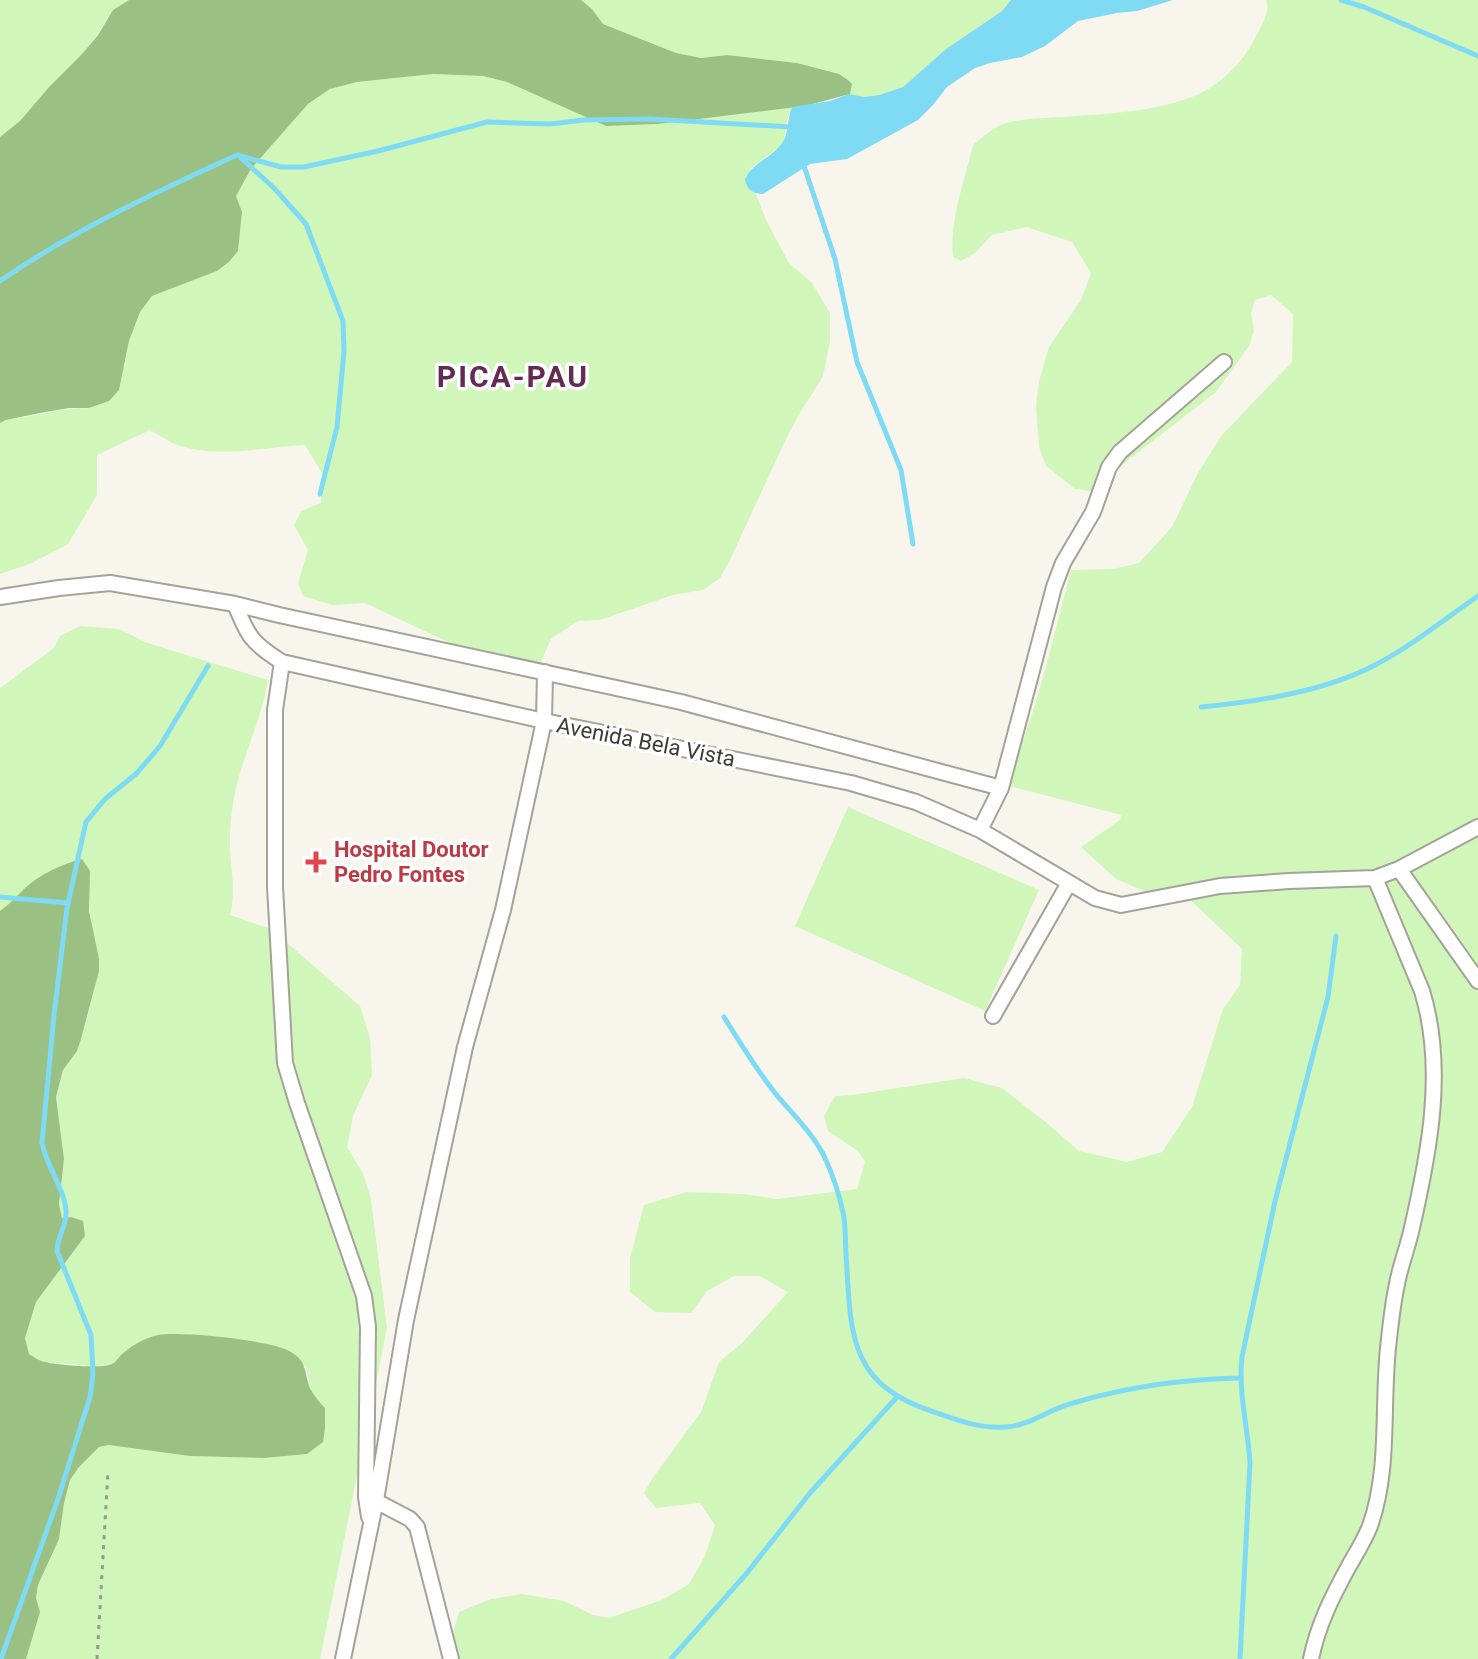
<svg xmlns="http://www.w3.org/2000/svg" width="1478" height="1659" font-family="Roboto,sans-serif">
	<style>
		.green { fill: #d0f6ba }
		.forest { fill: #9ac083 }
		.water { fill: #7fdbf3 }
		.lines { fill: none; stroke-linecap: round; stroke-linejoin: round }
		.stream { stroke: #7fdbf3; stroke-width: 5 }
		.minor-casing { stroke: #a4a299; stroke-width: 18 }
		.path { stroke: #999891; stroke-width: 3; stroke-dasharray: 4 6; stroke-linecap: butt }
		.minor { stroke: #fff; stroke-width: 14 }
		.health-dot { fill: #e0444e; stroke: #fff; stroke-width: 3 }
		.labels { text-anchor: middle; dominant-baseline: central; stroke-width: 7; stroke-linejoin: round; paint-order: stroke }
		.street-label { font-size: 22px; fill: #3c3b37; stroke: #fff }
		.health-label { font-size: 22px; font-weight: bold; fill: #be3a42; stroke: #fff; text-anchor: start }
		.district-label { font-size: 30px; font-weight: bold; letter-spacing: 2px; fill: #652a52; stroke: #fff }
	</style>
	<rect width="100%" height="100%" fill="#f8f6ec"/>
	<path class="green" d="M0,0H129L113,10L97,35L82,54L49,87L20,121L0,137Z
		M581,0H1011L1002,11L946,49L903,87L879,95L864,97L849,94L816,69L797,63L727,55L701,58L676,53L603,24L592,9Z
		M1266,0H1478V1659H459L453,1634L459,1612L491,1599L522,1594L564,1601L593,1615L609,1618L662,1600L689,1584L705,1556L715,1525L700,1503L656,1508L644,1493L652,1479L701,1412L719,1362L742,1343L788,1292L760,1276H734L707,1291L691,1313L655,1312L630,1292V1258L644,1205L687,1192L743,1194L777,1199L857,1189L865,1162L858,1151L828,1131L824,1116L835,1096L852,1095L964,1078L1002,1088L1048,1124L1079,1151L1127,1162L1162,1152L1192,1107L1223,1009L1240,985L1242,949L1184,894L1144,891L1116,879L1081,847L1120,820L1121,815L1005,785C1036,718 1052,641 1071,570L1113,569L1139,563L1172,527L1198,473L1222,435L1292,362L1293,314L1271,295L1255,300L1251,313L1254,331L1249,346L1216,392L1118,468L1092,491L1075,489L1046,466L1039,447L1036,406L1039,381L1049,347L1081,300L1091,273L1072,242L1026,227L992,235L975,253L961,261L953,257C949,222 965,179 973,145C982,138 992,128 1003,124C1026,117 1052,118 1076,116C1113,114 1170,109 1203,92C1224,81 1243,61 1254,40C1260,27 1271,14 1266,0Z
		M433,74L483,76L507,82L606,126L658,124L792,107L787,120L784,140L778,148L752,167L745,178L746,183L756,194L766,220L789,263L812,283L830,313V341L823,376L798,416L785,441L730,560L720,578L703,590L673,595L600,620L578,621L551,639L539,666L452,644L365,603L332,605L303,596L298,583L308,550L294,525L301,511L321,503L322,473L305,445C262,447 214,460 172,443C165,439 157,434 150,430L97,455V495L68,544L32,563L0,574V423C7,419 11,419 18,418C43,414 64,408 89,408L125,366L129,341L140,312L152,296L217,271L229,262L238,251L242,212L236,196L251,169L308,104L330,89L357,82Z
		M80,626L119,629L145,642L170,650L268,680C261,725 237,765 232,811C230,823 230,836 230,848C231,871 236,892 230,915L271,929L360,1006L370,1038L372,1075L353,1116L347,1147L363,1173L371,1199L387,1328L320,1659H26L38,1585L59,1539L64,1503L70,1480L79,1467L99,1447L109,1445L130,1447L190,1456L264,1458L307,1454L315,1398L310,1387L306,1367L291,1352L268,1345L234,1338L182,1334L157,1335L135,1344L111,1365L92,1366L42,1362L29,1355L25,1338L36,1302L85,1236L71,1217L62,1218L59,1204L64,1159L56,1097L63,1070L81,1039L94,992L99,959L91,925L89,895L23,890L15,901L0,911V688L54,648L60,636Z
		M848,807L1039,890L985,1011L795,926Z"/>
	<path class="forest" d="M129,0H581L592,9L603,24L676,53L701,58L727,55L797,63L839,74L848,80L852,84L850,94L805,106L658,124L606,126L507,82L483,76L433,74L357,82L330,89L308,104L251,169L236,196L242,212L238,251L229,262L217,271L152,296L140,312L129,341L119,390L109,401L89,408H69L40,413L6,420L0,423V137L20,121L49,87L82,54L98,35L113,10Z
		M82,859L90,871L89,911L99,959V971L81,1039L77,1051L63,1070L56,1097L64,1159L59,1204L62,1218L71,1217L83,1221L85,1236L36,1302L25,1338L29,1354C34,1357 39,1361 45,1362C57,1365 104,1369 112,1364C116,1362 118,1358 121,1355C131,1346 144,1338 158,1335C183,1331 271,1340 291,1352C308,1362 304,1373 310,1388C314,1396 319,1402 325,1408V1428L323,1442L307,1454L264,1458L190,1456L109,1445L99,1447L79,1467L70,1480L64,1503L59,1539L38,1585L36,1598L40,1612L26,1659H0V911C10,904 16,897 24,889C40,874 62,864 82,859Z"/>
	<path class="water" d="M1011,0H1173L1137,11L1117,13L1078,21L1045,46L1022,57L990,63L975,68L947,87L933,105L918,120L847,159L810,164L763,194C753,194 746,189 745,179C753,162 772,158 782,143C789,134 787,118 792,107L830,101L849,94L864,97L879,95L903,87L946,49L1002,11Z"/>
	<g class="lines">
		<path class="stream" d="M1341,0L1364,7L1478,56
			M241,158L274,188L306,224L343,321L344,351L337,427L320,494
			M803,163L835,259L857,362L901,470L913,544
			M0,281C74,230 156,192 237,155L281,167H304L378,151L487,122L550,124L584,120L650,119L791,127
			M1201,707C1256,702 1326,691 1375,665C1410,647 1445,619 1478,596
			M0,897L68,903
			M724,1017C740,1043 756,1069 775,1093C793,1115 814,1134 826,1160C833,1176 839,1194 843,1212C846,1225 845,1240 846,1254C851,1333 847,1384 934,1412C957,1420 980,1429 1005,1427C1030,1426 1049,1409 1073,1403C1127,1387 1183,1379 1240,1378
			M1,1659L58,1499L90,1397L93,1374L91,1335L57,1251C57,1237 67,1225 66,1212C66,1192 46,1165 42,1143L54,1015L67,908L86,822L105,799L137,773L160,746L208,666
			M671,1659L747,1573L810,1493L897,1397
			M1240,1659L1250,1463C1248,1427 1238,1393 1242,1357L1275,1201L1328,997L1336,936"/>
		<defs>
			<path id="minor" d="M0,597L59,588L110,583L235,604L279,615L681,702L1001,788
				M235,604C248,637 252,643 282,662L544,721L851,783L916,802L980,830L1095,898L1121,905L1220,886L1289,881L1375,878L1399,869L1478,827
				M282,662L275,710V887L285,1063L297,1103L364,1296L368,1327L366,1497L369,1517
				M980,830L1001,788L1054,587L1063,563L1093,512L1109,467L1120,452L1224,362
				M1399,869L1478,981
				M993,1016L1069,883
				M370,1498L410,1519L417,1527L451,1659
				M343,1659L376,1500L406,1320L465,1047L503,910L544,721L545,672
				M1311,1659C1318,1624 1333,1595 1350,1564C1357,1552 1365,1539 1370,1526C1391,1467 1381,1400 1389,1339C1391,1321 1393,1302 1397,1284C1400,1267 1407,1249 1411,1232C1429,1154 1446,1069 1422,991L1375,878"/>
		</defs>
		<use href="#minor" class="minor-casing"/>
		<path class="path" d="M97,1659L108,1471"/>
		<use href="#minor" class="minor"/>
	</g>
	<path class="health-dot" d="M312 850h8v8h8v8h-8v8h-8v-8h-8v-8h8z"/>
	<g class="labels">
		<g class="street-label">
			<text transform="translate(646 742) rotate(11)">Avenida Bela Vista</text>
		</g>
		<g class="health-label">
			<text x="334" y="849">Hospital Doutor<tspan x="334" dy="25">Pedro Fontes</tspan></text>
		</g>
		<g class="district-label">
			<text x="513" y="376">PICA-PAU</text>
		</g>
	</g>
</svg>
